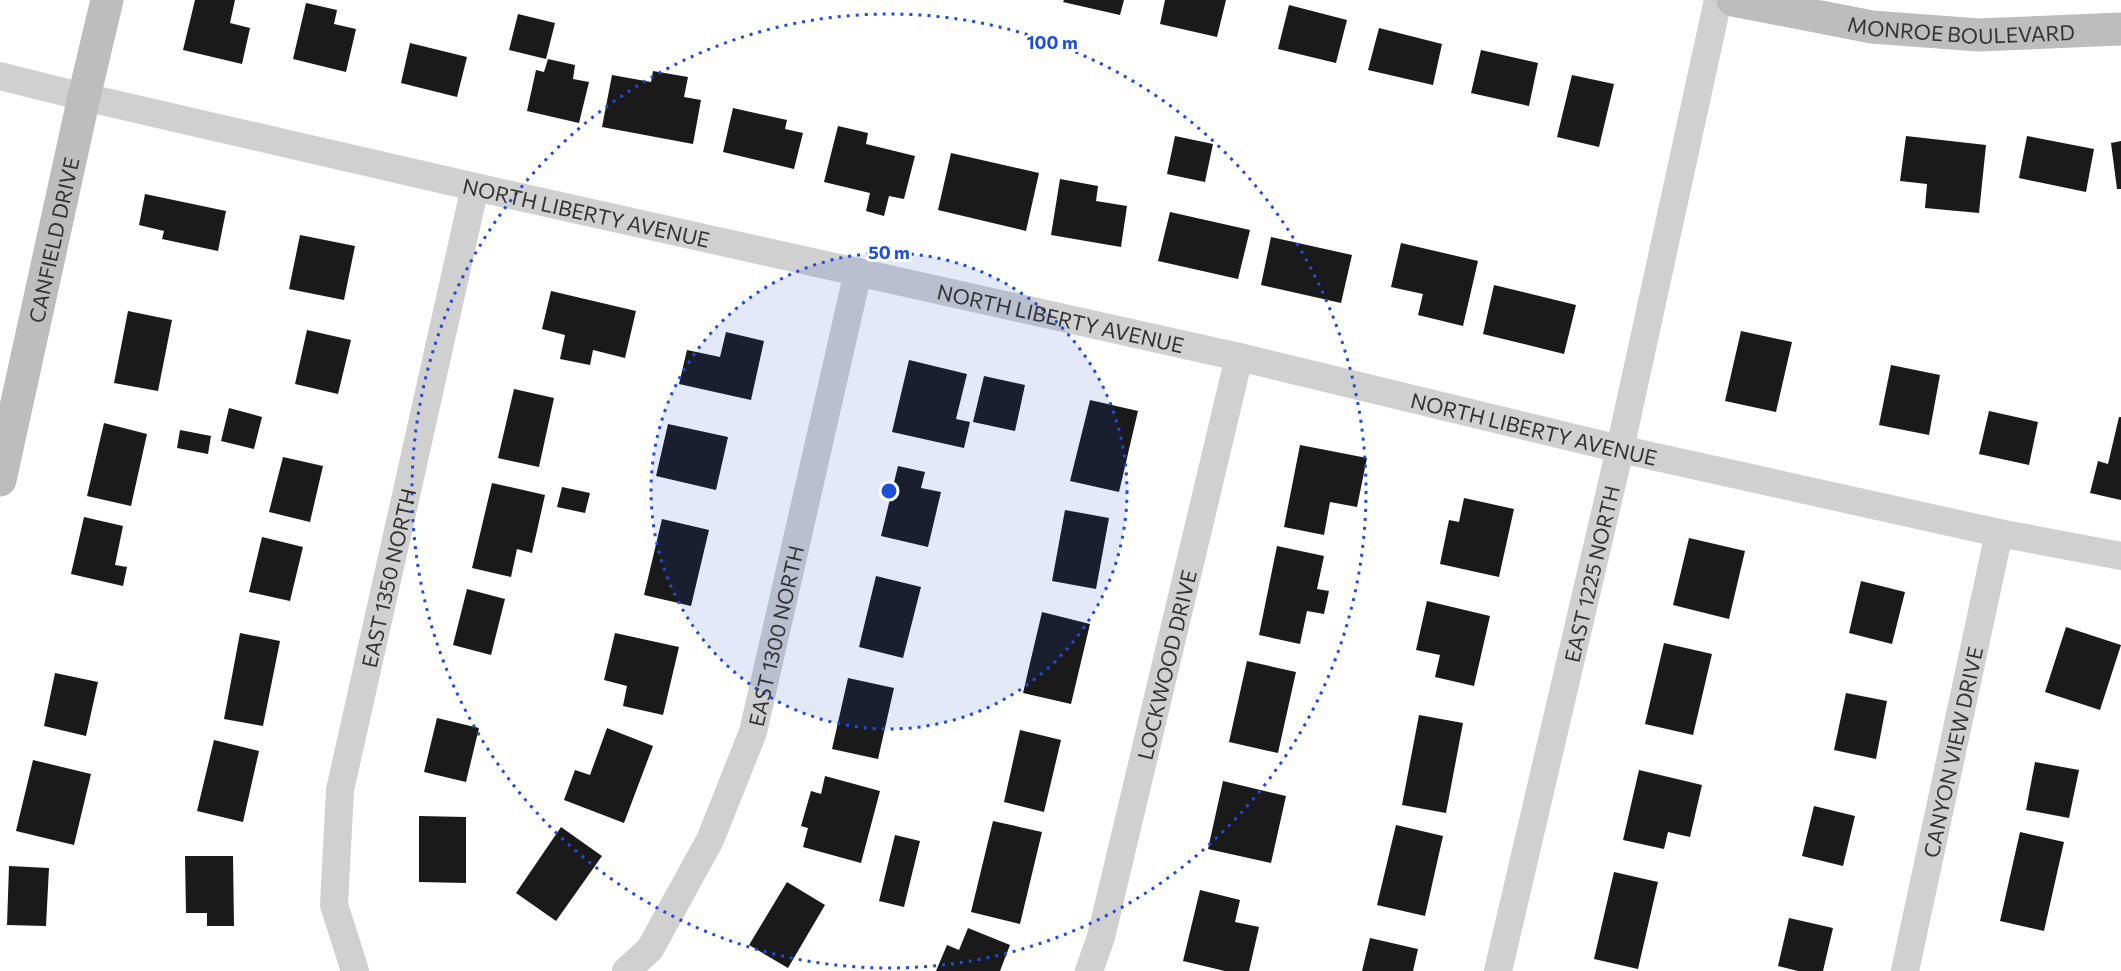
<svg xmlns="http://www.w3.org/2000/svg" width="2121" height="971" font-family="Commissioner,sans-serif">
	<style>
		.building { fill: #1a1a1a }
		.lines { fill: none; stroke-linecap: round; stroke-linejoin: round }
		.street { stroke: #d0d0d0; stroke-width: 28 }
		.secondary { stroke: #bdbdbd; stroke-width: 33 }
		.ring { fill: none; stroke: #1d4ed8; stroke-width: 3; stroke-dasharray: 3 6 }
		.labels { text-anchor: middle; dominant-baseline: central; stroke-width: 6; stroke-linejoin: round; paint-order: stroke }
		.street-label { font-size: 21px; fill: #333; stroke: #fff }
		.centre { fill: #1d4ed8; stroke: #fff; stroke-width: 3 }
		.ring-label { font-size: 18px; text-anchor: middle; font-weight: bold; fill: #1d4ed8; stroke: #fff; stroke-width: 6; stroke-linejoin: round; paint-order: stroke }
	</style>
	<rect width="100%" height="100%" fill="#fff"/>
	<path class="building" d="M195,0H235L230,23L250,28L242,64L183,50Z
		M1064,0H1124L1120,15L1063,2Z
		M1165,0H1226L1217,37L1160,24Z
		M306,3L337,10L334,24L356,29L346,72L293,59Z
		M1289,5L1347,20L1336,63L1278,49Z
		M518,14L555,23L546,59L509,50Z
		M1379,28L1442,44L1433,85L1368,70Z
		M410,43L467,57L457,97L401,83Z
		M1481,50L1538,63L1529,106L1471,93Z
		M548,59L575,65L573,79L589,82L579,123L527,111L536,70L544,72Z
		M653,71L688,77L684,97L701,100L693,144L602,127L612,75L651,82Z
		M1572,75L1614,84L1599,147L1557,137Z
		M733,108L787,120L785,129L803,133L794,169L723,152Z
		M838,126L868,133L866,144L915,156L904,199L889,196L884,216L866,211L870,193L824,182Z
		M1175,136L1213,144L1205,182L1167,174Z
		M1906,136L1986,145L1979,213L1925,208L1927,184L1900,181Z
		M2027,136L2094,149L2086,192L2019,178Z
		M2121,141V189H2117L2111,143Z
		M951,153L1039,173L1026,231L938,210Z
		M1060,179L1098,186L1096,201L1127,206L1121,247L1051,235Z
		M145,194L226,211L218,251L162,239L164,231L139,225Z
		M1170,212L1250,230L1238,279L1158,261Z
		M300,235L355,246L344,300L289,289Z
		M1271,237L1352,255L1341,303L1261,285Z
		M1401,243L1478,261L1463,326L1418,315L1423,294L1391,287Z
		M1494,285L1576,305L1564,354L1483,334Z
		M551,291L636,311L625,358L593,350L590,365L560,359L565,335L542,329Z
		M128,311L172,320L158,391L114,383Z
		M307,330L351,340L338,394L295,384Z
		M1741,331L1792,342L1776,412L1725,401Z
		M726,332L764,341L751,400L679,384L687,350L720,357Z
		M909,360L967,374L956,419L970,422L964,448L892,432Z
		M1891,365L1940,375L1929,435L1879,425Z
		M984,376L1025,385L1015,431L973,422Z
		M514,389L554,398L539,467L498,458Z
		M1090,400L1138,411L1119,492L1070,481Z
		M229,408L262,417L254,449L221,441Z
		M1989,411L2038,422L2029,465L1979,454Z
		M2119,417H2121V500L2090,493L2098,461L2108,464Z
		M104,423L147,434L131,506L87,496Z
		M668,424L728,437L716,490L656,476Z
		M180,430L211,436L208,454L177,448Z
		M1300,445L1367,458L1357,507L1330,502L1324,535L1284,527Z
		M283,457L323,466L310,522L269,512Z
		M898,466L925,472L921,488L941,492L928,547L881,536Z
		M492,483L545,495L532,553L517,549L511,577L472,568Z
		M562,487L590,493L585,513L557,507Z
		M1464,498L1514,509L1499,577L1440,564L1449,520L1459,522Z
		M1065,510L1109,518L1096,589L1052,581Z
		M84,517L123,526L115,565L127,567L123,586L71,574Z
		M662,519L709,530L691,606L644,595Z
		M262,537L303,547L290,601L249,592Z
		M1689,538L1745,551L1729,619L1673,605Z
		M1277,546L1324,556L1317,589L1329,591L1324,614L1307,611L1300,644L1259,635Z
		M876,576L921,587L903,658L859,647Z
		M1861,581L1905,592L1892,644L1849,633Z
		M467,589L505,599L491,655L453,645Z
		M1427,601L1490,616L1474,686L1435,677L1440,655L1416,650Z
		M1042,612L1090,624L1071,704L1023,693Z
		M2066,627L2121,645L2100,710L2045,692Z
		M240,633L280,641L263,726L224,719Z
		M615,633L679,647L663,715L623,706L627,686L604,680Z
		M1664,643L1712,654L1693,735L1645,724Z
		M1247,661L1296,672L1278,753L1229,742Z
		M55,673L98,682L86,736L44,726Z
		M848,678L894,688L878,759L832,749Z
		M1846,693L1887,701L1876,759L1834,750Z
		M1419,715L1463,723L1446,813L1402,805Z
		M437,718L479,728L466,782L424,772Z
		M607,728L653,746L624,823L564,800L575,770L590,775Z
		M1020,730L1061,740L1044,812L1004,802Z
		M214,740L259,751L243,822L197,811Z
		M33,760L91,774L74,845L16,831Z
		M2035,762L2079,770L2069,818L2026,810Z
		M1639,770L1702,785L1690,837L1668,832L1664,849L1623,840Z
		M825,776L880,791L861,863L803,847L808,828L801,826L811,791L821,794Z
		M1223,781L1286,796L1271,863L1208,849Z
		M1814,806L1855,816L1843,866L1802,856Z
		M419,816L466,817V883L419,882Z
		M993,821L1042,832L1020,924L971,912Z
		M1396,825L1443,836L1425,916L1377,905Z
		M561,827L602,856L556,921L516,893Z
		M2020,832L2064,842L2044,931L2000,921Z
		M895,835L920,841L904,907L879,901Z
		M185,856H233L234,926H207V913H186Z
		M9,866L49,868L46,926L7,925Z
		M1614,872L1658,882L1638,969L1594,959Z
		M787,882L825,905L788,968L749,945Z
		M1200,890L1240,900L1235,922L1259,927L1249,971H1225L1183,961Z
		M1789,918L1833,928L1823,971H1798L1778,966Z
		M968,928L1010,945L1000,971H936L947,945L959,950Z
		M1370,938L1418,949L1413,971H1362Z"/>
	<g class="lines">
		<g class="street">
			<path id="s1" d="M0,76L84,97L475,187L1239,357L1620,449L1999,533L2121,556"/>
			<path id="s2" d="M355,971L334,905L340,790L475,187"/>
			<path id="s3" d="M626,971L650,949L710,840L753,732L858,272"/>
			<path id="s4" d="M1089,971L1101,937L1239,357"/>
			<path id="s5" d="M1498,971L1620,449L1718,0"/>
			<path id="s6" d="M1905,971L1999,533"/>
		</g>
		<g class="secondary">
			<path id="s7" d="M1733,0L1872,27L1979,35L2121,29"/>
			<path id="s8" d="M0,480L84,97L107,0"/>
		</g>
	</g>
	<circle cx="889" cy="491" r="238" fill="#1d4ed8" fill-opacity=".12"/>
	<g class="ring">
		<circle cx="889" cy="491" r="238"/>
		<circle cx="889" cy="491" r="477"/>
	</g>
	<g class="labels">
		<g class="street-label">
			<text stroke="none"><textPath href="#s7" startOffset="231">MONROE BOULEVARD</textPath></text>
			<text stroke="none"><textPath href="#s1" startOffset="602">NORTH LIBERTY AVENUE</textPath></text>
			<text stroke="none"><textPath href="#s8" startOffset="246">CANFIELD DRIVE</textPath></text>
			<text stroke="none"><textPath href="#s1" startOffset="1088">NORTH LIBERTY AVENUE</textPath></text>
			<text stroke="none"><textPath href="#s1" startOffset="1574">NORTH LIBERTY AVENUE</textPath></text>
			<text stroke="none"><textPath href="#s5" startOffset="408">EAST 1225 NORTH</textPath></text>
			<text stroke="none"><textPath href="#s2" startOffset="402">EAST 1350 NORTH</textPath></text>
			<text stroke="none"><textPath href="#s3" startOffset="372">EAST 1300 NORTH</textPath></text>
			<text stroke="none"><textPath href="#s4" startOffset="316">LOCKWOOD DRIVE</textPath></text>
			<text stroke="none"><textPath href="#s6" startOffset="224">CANYON VIEW DRIVE</textPath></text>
		</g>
	</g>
	<circle cx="889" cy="491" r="9" class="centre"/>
	<g class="ring-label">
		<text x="1052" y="49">100 m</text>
		<text x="889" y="259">50 m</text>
	</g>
</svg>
